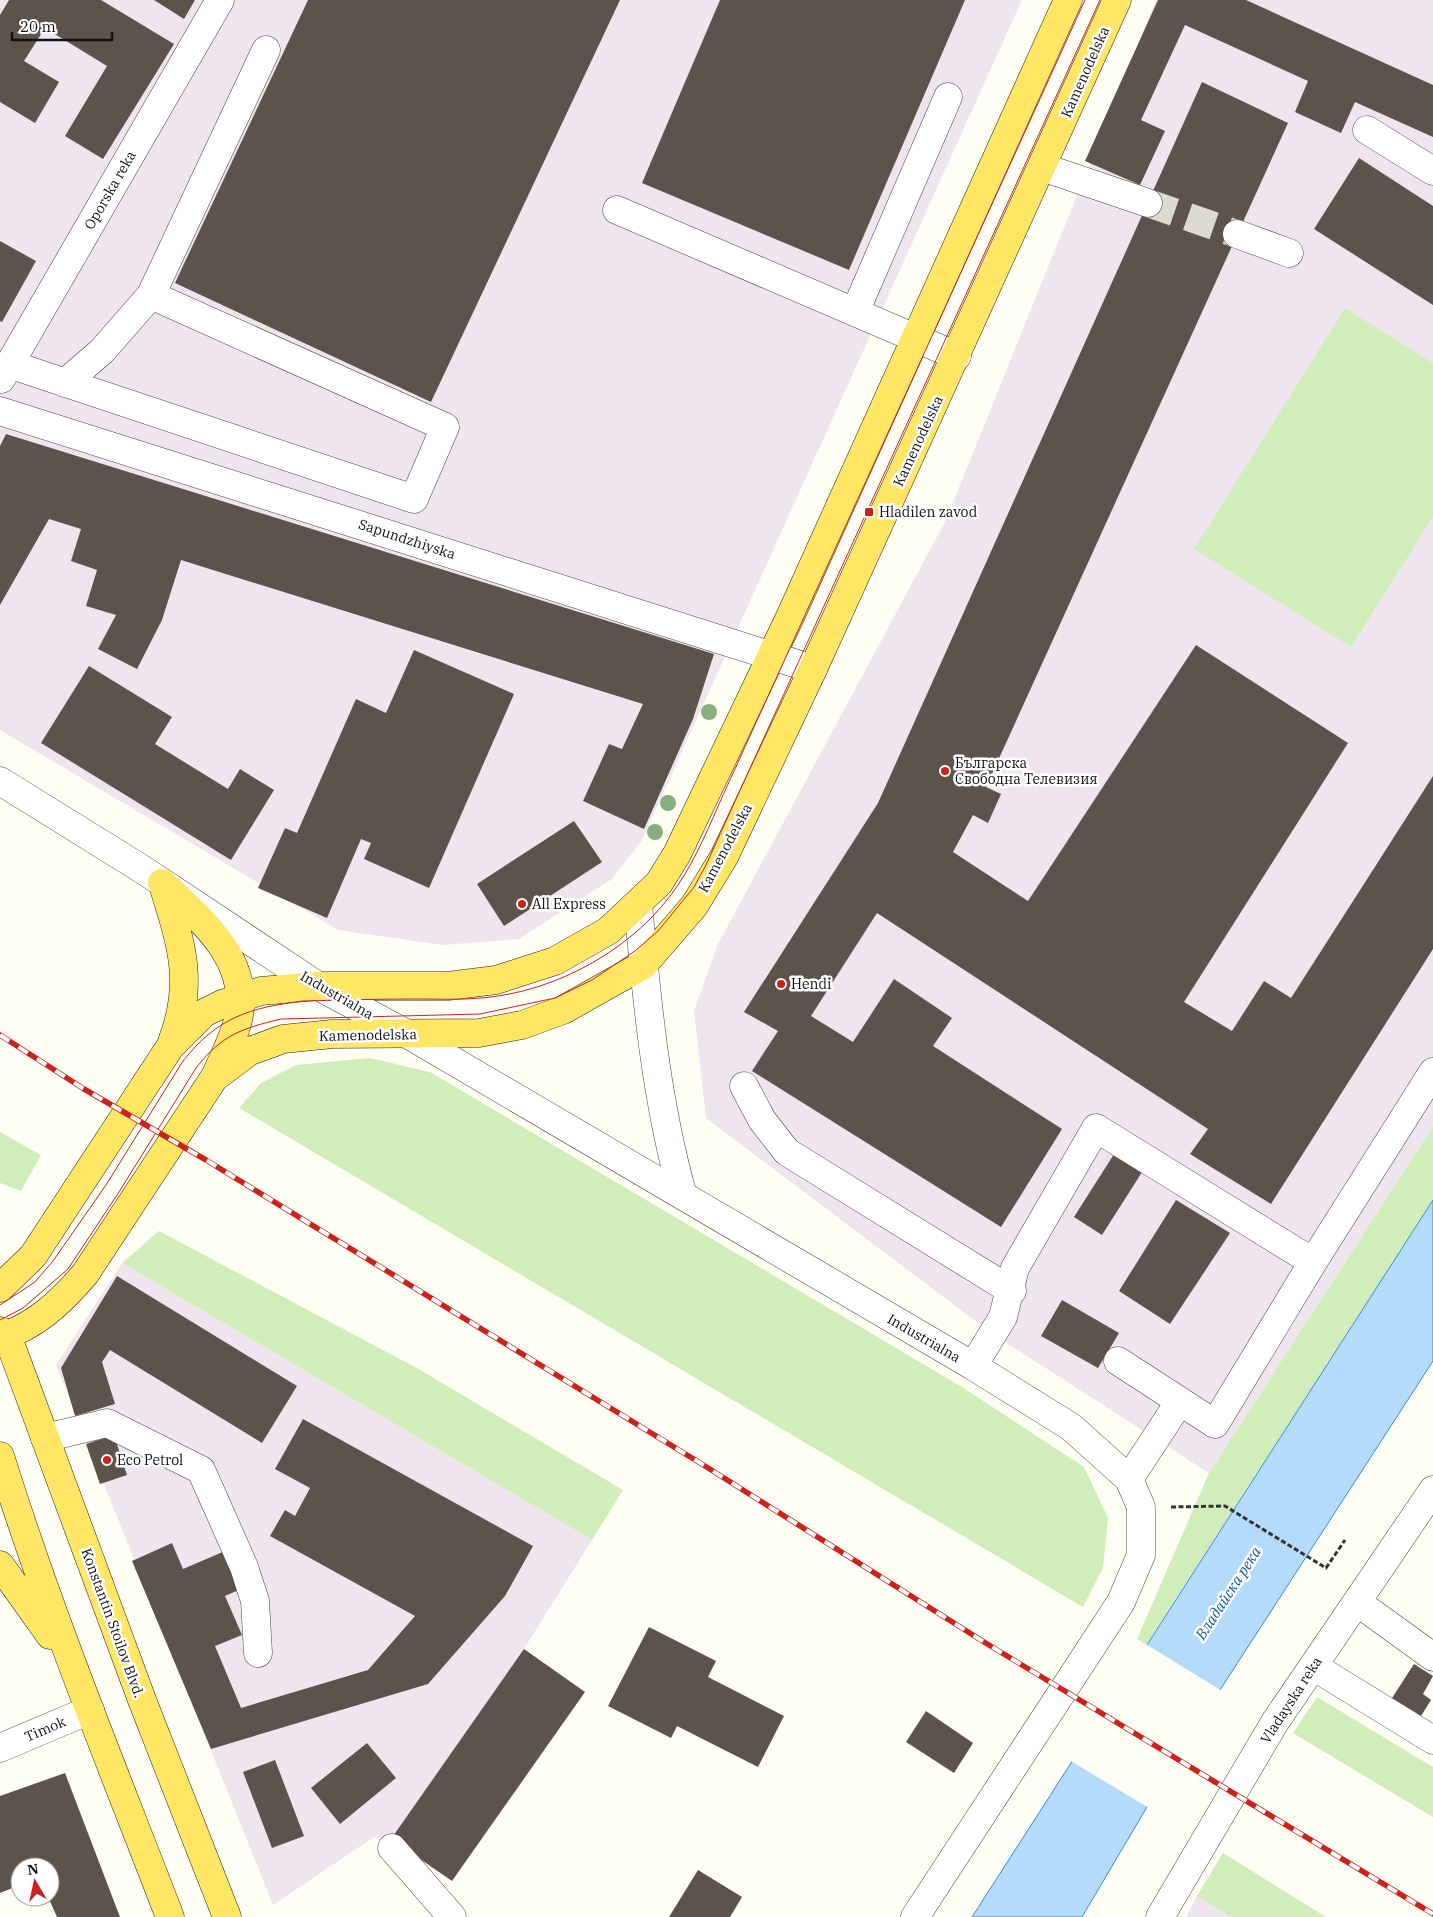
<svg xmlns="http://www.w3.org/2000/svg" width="1433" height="1917" font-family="'IBM Plex Serif',serif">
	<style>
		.industrial { fill: #efe5ef }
		.green { fill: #d1eeba }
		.water { fill: #b5dbfb; stroke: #368ad8 }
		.pier { fill: #fffef5 }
		.building { fill: #5b534c }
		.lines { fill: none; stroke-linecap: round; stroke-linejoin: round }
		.minor-tunnel { stroke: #dbdad3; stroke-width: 28; stroke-dasharray: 28 14; stroke-linecap: butt }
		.minor-casing { stroke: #444; stroke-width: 29 }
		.major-casing { stroke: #222; stroke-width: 29 }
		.path { stroke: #333; stroke-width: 3; stroke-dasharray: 5 2.5; stroke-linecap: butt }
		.minor { stroke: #fff; stroke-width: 28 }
		.major { stroke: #ffe665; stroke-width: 28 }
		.tram { stroke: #cd221c; stroke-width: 1 }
		.rail-casing { stroke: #cd221c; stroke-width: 5.5 }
		.rail { stroke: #fff; stroke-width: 4; stroke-dasharray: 11; stroke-linecap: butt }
		.tree { fill: #87af7d }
		.poi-dot { fill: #cd221c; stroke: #fff; stroke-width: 2 }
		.labels { text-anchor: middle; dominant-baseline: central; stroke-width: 5; stroke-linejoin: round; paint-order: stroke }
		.street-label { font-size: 14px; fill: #111; stroke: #fff }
		.poi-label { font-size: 14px; fill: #111; stroke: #fff; text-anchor: start }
		.water-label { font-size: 15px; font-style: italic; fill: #0e5baf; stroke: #fff }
	</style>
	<rect width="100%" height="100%" fill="#fffef5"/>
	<path class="industrial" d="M0,0H1022L642,840L612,879L519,939L443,945L338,930L0,730Z
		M1156,0H1433V1126L1209,1473L994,1335L706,1118L694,1011L717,946L945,522Z
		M122,1263L592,1540L524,1649L391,1839L374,1837L273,1905L56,1365Z
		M1197,1896L1231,1917H1186Z"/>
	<path class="green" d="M1345,308L1433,363V517L1351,647L1194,549Z
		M370,1058L430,1072L962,1387L1084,1467L1108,1518L1103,1568L1083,1607L239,1108L261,1083L296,1065Z
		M1433,1126V1200L1146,1645L1137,1639L1209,1473Z
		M0,1132L41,1155L21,1191L0,1183Z
		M159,1231L415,1367L623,1490L592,1540L122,1263Z
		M1317,1697L1433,1767V1817L1293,1733Z
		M1223,1853L1326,1917H1231L1197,1896Z"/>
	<path class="water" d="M1433,1200V1361L1220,1690L1147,1807L1082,1917H972Z"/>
	<path class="pier" d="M1144,1643L1222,1691L1149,1808L1069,1760Z"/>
	<path class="building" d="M9,0H101L174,44L103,159L65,136L107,66L45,28L24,61L59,82L35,123L0,102V15Z
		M154,0H195L184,19Z
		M308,0H620L431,402L175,283Z
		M720,0H965L849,270L642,183Z
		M1158,0H1246L1433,85V137L1355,102L1341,133L1295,112L1308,81L1185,25L1141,120L1165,131L1140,185L1085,161Z
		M1202,82L1288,123L986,787L1001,794L988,823L973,815L953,852L1028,901L1196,645L1348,743L1184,1002L1232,1031L1264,981L1291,998L1433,776V949L1271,1204L1190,1154L1208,1129L877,913L811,1016L853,1042L894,979L952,1018L933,1046L1062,1129L1001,1227L752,1071L778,1031L744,1012L878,803Z
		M1359,158L1433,206V305L1314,229Z
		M0,241L36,261L2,322L0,321Z
		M6,434L714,654L693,719L644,829L583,801L609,744L622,749L643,704L181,560L162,620L137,669L98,649L116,615L86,606L97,570L71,561L81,529L49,519L0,605V446Z
		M414,650L514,694L429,888L364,859L371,843L361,839L327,918L258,888L285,828L297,833L356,699L386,713Z
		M89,666L172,717L155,744L228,789L240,769L274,790L231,860L41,743Z
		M574,821L602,862L504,926L477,884Z
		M1116,1151L1144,1169L1102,1235L1074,1217Z
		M1176,1200L1230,1233L1170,1324L1119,1291Z
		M117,1276L297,1386L262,1443L110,1350L102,1362L115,1404L75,1416L61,1368Z
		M1062,1300L1119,1333L1098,1368L1041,1336Z
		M303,1419L533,1546L505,1596L428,1684L211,1749L132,1561L172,1543L183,1569L225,1551L241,1589L225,1596L242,1635L215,1646L241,1708L368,1670L415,1616L270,1536L285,1510L295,1516L310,1488L275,1469Z
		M114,1435L127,1475L100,1484L86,1444Z
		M649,1627L716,1661L708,1677L784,1716L758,1767L677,1726L671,1738L608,1706Z
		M524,1649L585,1692L452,1881L391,1839Z
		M1414,1664L1433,1676L1423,1694L1431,1700L1421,1716L1392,1698Z
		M926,1711L973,1743L954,1773L906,1742Z
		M367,1743L396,1778L340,1824L311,1788Z
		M275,1760L304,1836L272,1848L243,1772Z
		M65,1773L120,1917H57L48,1897H50V1867H20V1885L0,1893V1796Z
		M698,1870L742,1897L730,1917H669Z"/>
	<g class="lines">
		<path class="minor-tunnel" d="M1148,203L1237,234"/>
		<defs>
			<path id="minor" d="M1367,130L1433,171
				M1042,167L1148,203
				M617,210L957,356
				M1237,234L1289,253
				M855,312L948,97
				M9,364L414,499L445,427L151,295
				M1,379L220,0
				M65,383L102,351L151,295L266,50
				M0,411L813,669
				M0,781L145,871L318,986L409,1035L973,1366L1071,1427L1129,1479L1141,1507V1555L1121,1602L915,1917
				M638,904C647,1002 656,1101 683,1196
				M744,1086L762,1120L787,1152L1012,1291
				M1118,1361L1215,1424L1313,1262
				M973,1366L1003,1317L1015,1268L1096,1128L1313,1262L1433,1072
				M45,1438L107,1423L201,1470L244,1567L255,1601L258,1653
				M1129,1479L1180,1401
				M1357,1602L1433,1657
				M1313,1666L1433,1740
				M0,1748L90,1710
				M392,1848L452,1917
				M1160,1917L1275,1722L1433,1490"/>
			<path id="major" d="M162,883C201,920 252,960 238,1020C233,1040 223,1058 215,1077
				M163,885C181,943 195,982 172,1042
				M0,1288L33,1256L170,1047L204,1013L222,1004L261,991L318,986H448L496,980L555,961L608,931L659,883L677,854L790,617L1068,0
				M0,1331L7,1335L142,1700L227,1917
				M0,1337C35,1327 62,1301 85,1274L214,1078L250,1051L283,1039L332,1034L479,1033L522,1025L563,1010L643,965L694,906L724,857L813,669L1117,0
				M0,1456C49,1613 111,1764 170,1917
				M0,1565L50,1635"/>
		</defs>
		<use href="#minor" class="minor-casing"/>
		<use href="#major" class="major-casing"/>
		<path class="path" d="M1171,1507L1225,1506L1326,1568L1345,1540"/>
		<use href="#minor" class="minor"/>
		<use href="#major" class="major"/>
		<path class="tram" d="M0,1305L35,1282L53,1261L106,1185L183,1061C218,1017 249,1008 303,1001C341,1000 379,999 417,999C438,999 460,1000 481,998C557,992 636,948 678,885C697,857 710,824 724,793L1085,0
			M0,1320L23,1308L68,1269L119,1192L196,1068C222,1035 240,1029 281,1019L480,1014L555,998L592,980L635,951L658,931L694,887L706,865L1100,0"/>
		<defs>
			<path id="rail" d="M0,1035L84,1089L206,1160L705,1466L984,1642L1433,1914"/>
		</defs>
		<use href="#rail" class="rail-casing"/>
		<use href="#rail" class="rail"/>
	</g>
	<g class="tree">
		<circle cx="709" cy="712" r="8"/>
		<circle cx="668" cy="803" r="8"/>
		<circle cx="655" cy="832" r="8"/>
	</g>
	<g class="poi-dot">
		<rect x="864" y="507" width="10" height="10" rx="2.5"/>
		<circle cx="945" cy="771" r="5"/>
		<circle cx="522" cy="904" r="5"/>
		<circle cx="781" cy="984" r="5"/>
		<circle cx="107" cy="1460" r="5"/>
	</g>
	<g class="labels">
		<g class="street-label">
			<text transform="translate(1085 72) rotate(-66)">Kamenodelska</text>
			<text transform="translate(110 190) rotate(-60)">Oporska reka</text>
			<text transform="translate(918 441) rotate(-65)">Kamenodelska</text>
			<text transform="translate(407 539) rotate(18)">Sapundzhiyska</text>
			<text transform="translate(725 848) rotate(-62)">Kamenodelska</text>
			<text transform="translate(337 995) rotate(30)">Industrialna</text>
			<text transform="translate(368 1035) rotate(-1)">Kamenodelska</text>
			<text transform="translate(924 1338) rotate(30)">Industrialna</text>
			<text transform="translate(113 1623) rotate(70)">Konstantin Stoilov Blvd.</text>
			<text transform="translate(1291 1700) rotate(-57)">Vladayska reka</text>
			<text transform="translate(45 1729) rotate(-23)">Timok</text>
		</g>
		<g class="poi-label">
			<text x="879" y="512">Hladilen zavod</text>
			<text x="955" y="763">Българска<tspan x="955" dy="16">Свободна Телевизия</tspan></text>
			<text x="532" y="904">All Express</text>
			<text x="791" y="984">Hendi</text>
			<text x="117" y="1460">Eco Petrol</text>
		</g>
		<g class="water-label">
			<text transform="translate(1228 1593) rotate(-57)">Владайска река</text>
		</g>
	</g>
	<g transform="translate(35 1882) rotate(351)"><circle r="24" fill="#ffffff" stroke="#a0a0a0"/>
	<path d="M0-4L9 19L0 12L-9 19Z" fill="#cd221c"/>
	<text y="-8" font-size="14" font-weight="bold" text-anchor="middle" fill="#111111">N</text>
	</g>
	<path d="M12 32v8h100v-8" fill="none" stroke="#111111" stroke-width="2.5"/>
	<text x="20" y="32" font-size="15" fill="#111111" stroke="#ffffff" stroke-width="4" paint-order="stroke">20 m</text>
</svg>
